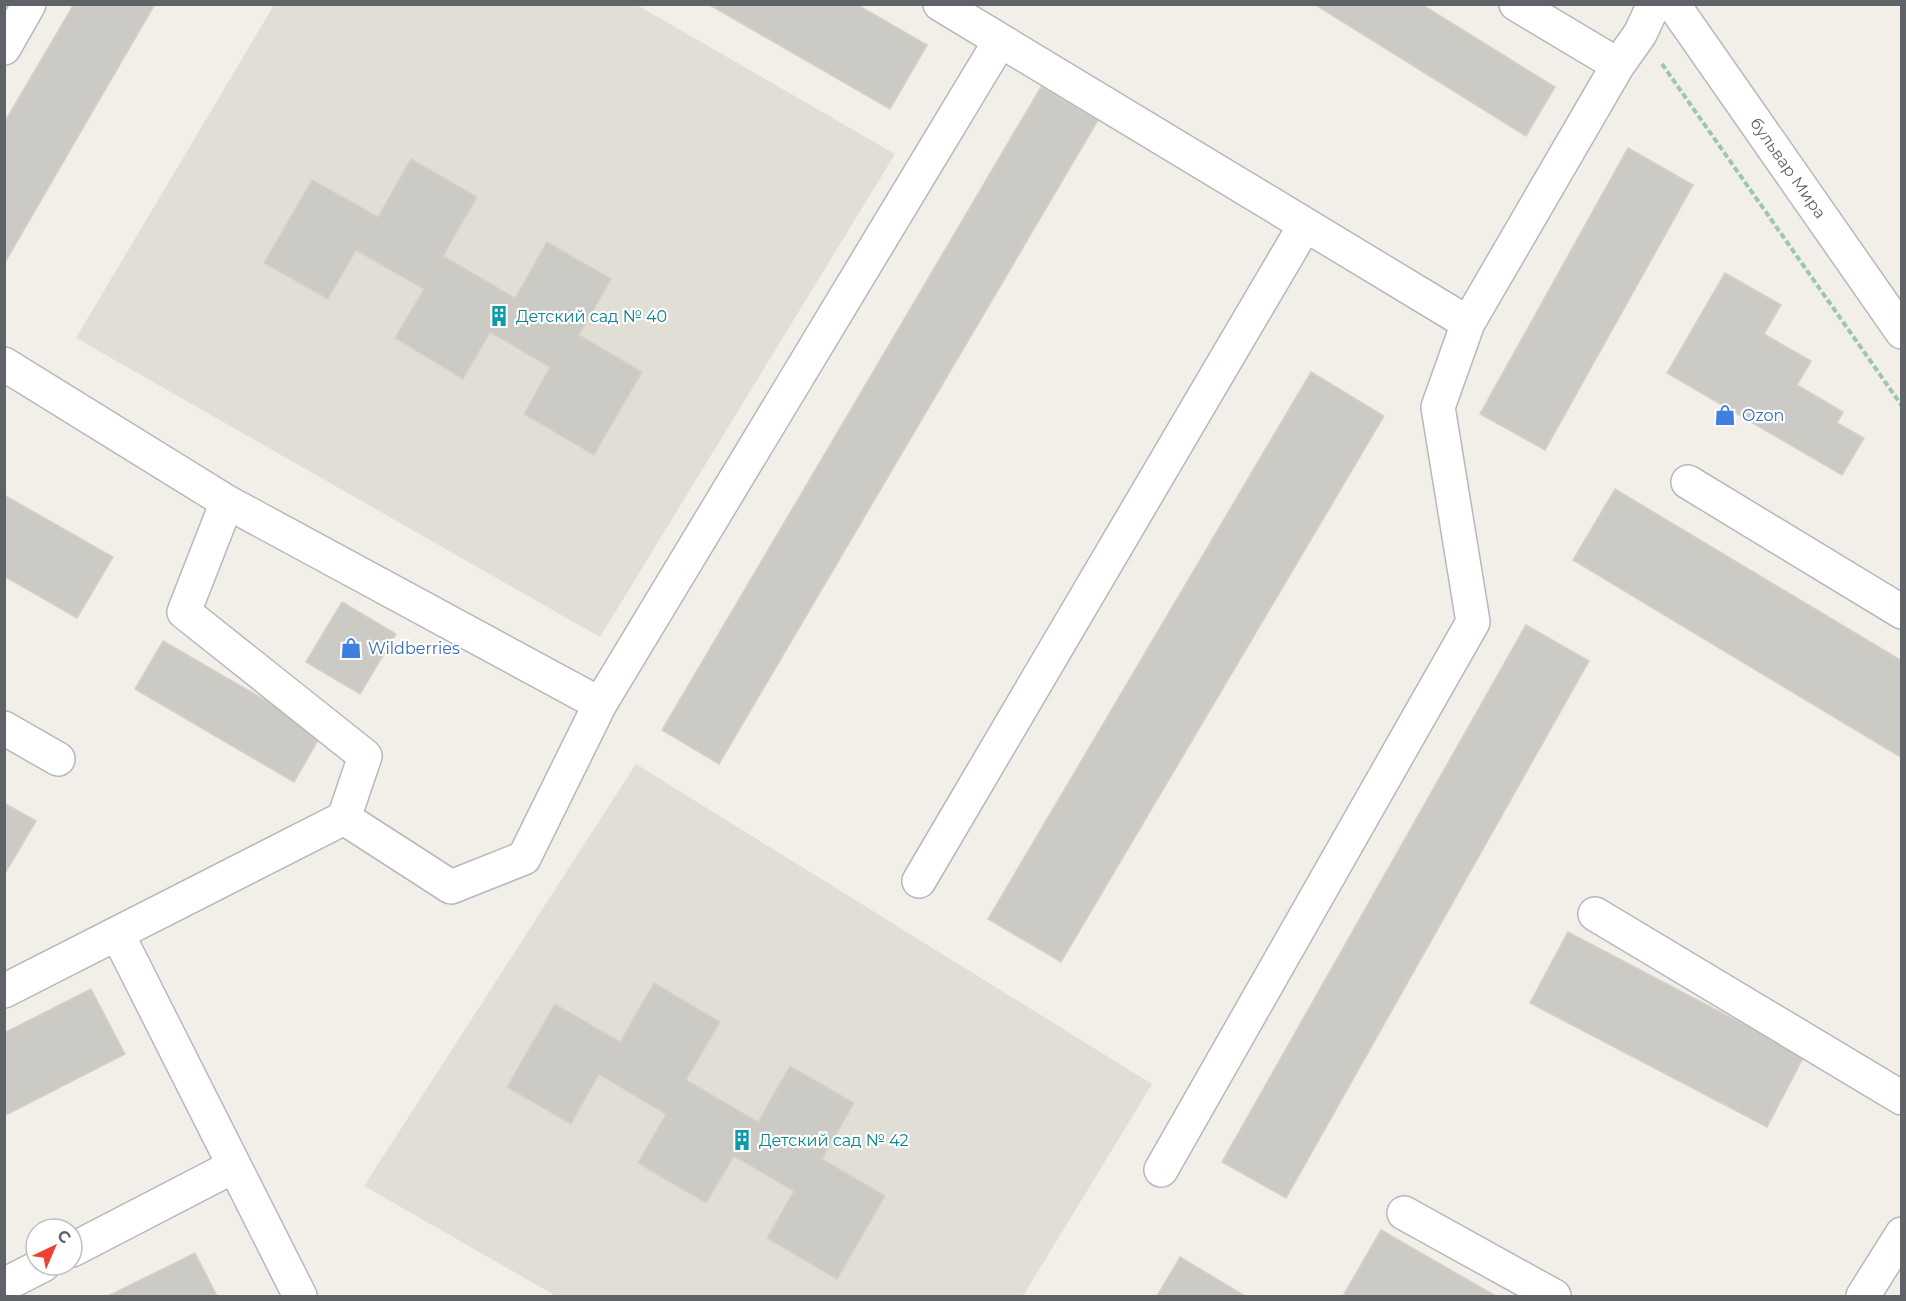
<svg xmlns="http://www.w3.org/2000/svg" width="1906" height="1301" font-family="Montserrat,sans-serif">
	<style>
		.education { fill: #e1ded6 }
		.building { fill: #cccac5; stroke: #d6d1c6; stroke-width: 1.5 }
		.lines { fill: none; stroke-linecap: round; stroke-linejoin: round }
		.minor-casing { stroke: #b5b8bc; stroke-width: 36 }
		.path { stroke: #9cc7a9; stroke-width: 4; stroke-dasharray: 6 3; stroke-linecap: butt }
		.minor { stroke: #fff; stroke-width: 33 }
		.labels { text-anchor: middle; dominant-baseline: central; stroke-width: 4.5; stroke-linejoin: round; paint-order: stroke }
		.street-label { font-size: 16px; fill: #5f6368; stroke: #fff }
		.culture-label { font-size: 16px; fill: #0d838f; stroke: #fff; text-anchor: start }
		.shop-label { font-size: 16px; fill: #366cbe; stroke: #fff; text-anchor: start }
	</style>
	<rect width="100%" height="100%" fill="#f1efe8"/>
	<path class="education" d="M274,5H637L895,154L600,637L76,338Z
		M636,764L1152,1084L1023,1296H556L364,1186Z"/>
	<path class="building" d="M74,4H155L4,264V123Z
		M708,4H856L927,45L890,109Z
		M1314,4H1421L1555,87L1526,136Z
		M1041,87L1098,120L719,764L662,730Z
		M1628,148L1693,185L1545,450L1480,414Z
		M411,159L477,197L443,256L515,298L547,242L611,279L579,335L642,372L594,455L524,414L550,367L490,332L463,379L395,338L424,289L356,250L328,299L264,263L312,180L378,217Z
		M1725,273L1781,305L1764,334L1811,361L1797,385L1843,412L1837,423L1864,438L1842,475L1667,373Z
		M1311,372L1384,416L1061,962L988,919Z
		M1615,489L1902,661V758L1573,560Z
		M4,495L113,557L77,618L4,576Z
		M342,602L396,634L360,694L306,662Z
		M1526,625L1589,661L1286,1198L1222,1162Z
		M163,641L322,733L294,782L135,689Z
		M4,803L36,821L4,875Z
		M1568,932L1804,1056L1767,1127L1530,1003Z
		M654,983L720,1022L686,1080L758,1122L790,1066L854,1103L822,1159L885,1196L837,1279L767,1238L794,1191L734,1156L706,1203L638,1163L666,1114L599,1074L571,1124L507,1087L555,1004L620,1042Z
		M91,989L125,1054L4,1116V1033Z
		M1381,1230L1496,1296H1343Z
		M195,1253L217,1296H108Z
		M1180,1257L1245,1296H1157Z"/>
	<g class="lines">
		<defs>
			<path id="minor" d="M940,4L1468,323
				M1516,4L1618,65
				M1673,4L1902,332
				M4,48L29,4
				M4,364L227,502L600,704
				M1688,482L1902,612
				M227,502L184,612L365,756L344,818
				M4,728L58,759
				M919,881L1305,225
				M1595,914L1902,1098
				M118,935L300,1296
				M4,991L344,818L451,887L524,858L600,704L1000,41
				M1161,1170L1473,622L1438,407L1468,323L1618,65L1640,34L1654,4
				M1404,1213L1554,1296
				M72,1250L234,1166
				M4,1285L43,1265
				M1863,1296L1902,1234"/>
		</defs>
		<use href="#minor" class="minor-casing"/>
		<path class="path" d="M1662,64L1902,406"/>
		<use href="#minor" class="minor"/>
	</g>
	<defs>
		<symbol id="building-bare" viewBox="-9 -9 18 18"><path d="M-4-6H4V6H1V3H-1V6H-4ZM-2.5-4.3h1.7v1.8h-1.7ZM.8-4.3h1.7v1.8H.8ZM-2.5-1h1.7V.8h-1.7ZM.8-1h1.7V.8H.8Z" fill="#0f9aa8" stroke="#fff" stroke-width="2.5" paint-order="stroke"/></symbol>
		<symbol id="shop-bare" viewBox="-9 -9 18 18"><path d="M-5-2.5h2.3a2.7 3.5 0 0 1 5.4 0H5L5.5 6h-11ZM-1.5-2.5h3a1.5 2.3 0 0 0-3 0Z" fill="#3f7fe0" stroke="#fff" stroke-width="2.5" paint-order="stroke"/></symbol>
	</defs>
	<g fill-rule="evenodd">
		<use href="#building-bare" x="484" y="301" width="30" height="30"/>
		<use href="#shop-bare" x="1710" y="400" width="30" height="30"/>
		<use href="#shop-bare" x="336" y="633" width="30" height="30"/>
		<use href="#building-bare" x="727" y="1125" width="30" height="30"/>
	</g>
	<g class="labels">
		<g class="street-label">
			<text transform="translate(1788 168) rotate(55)">бульвар Мира</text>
		</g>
		<g class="culture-label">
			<text x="516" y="316">Детский сад № 40</text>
			<text x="759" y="1140">Детский сад № 42</text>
		</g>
		<g class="shop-label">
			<text x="1742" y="415">Ozon</text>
			<text x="368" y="648">Wildberries</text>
		</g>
	</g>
	<rect width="1906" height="1301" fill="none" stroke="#5f6368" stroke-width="12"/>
	<g transform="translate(54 1247) rotate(44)"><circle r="28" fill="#ffffff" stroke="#bfc1c3" stroke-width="1.5"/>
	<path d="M0-4.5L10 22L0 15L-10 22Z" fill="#ea4335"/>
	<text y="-9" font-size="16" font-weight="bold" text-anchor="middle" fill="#5f6368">С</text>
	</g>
</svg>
